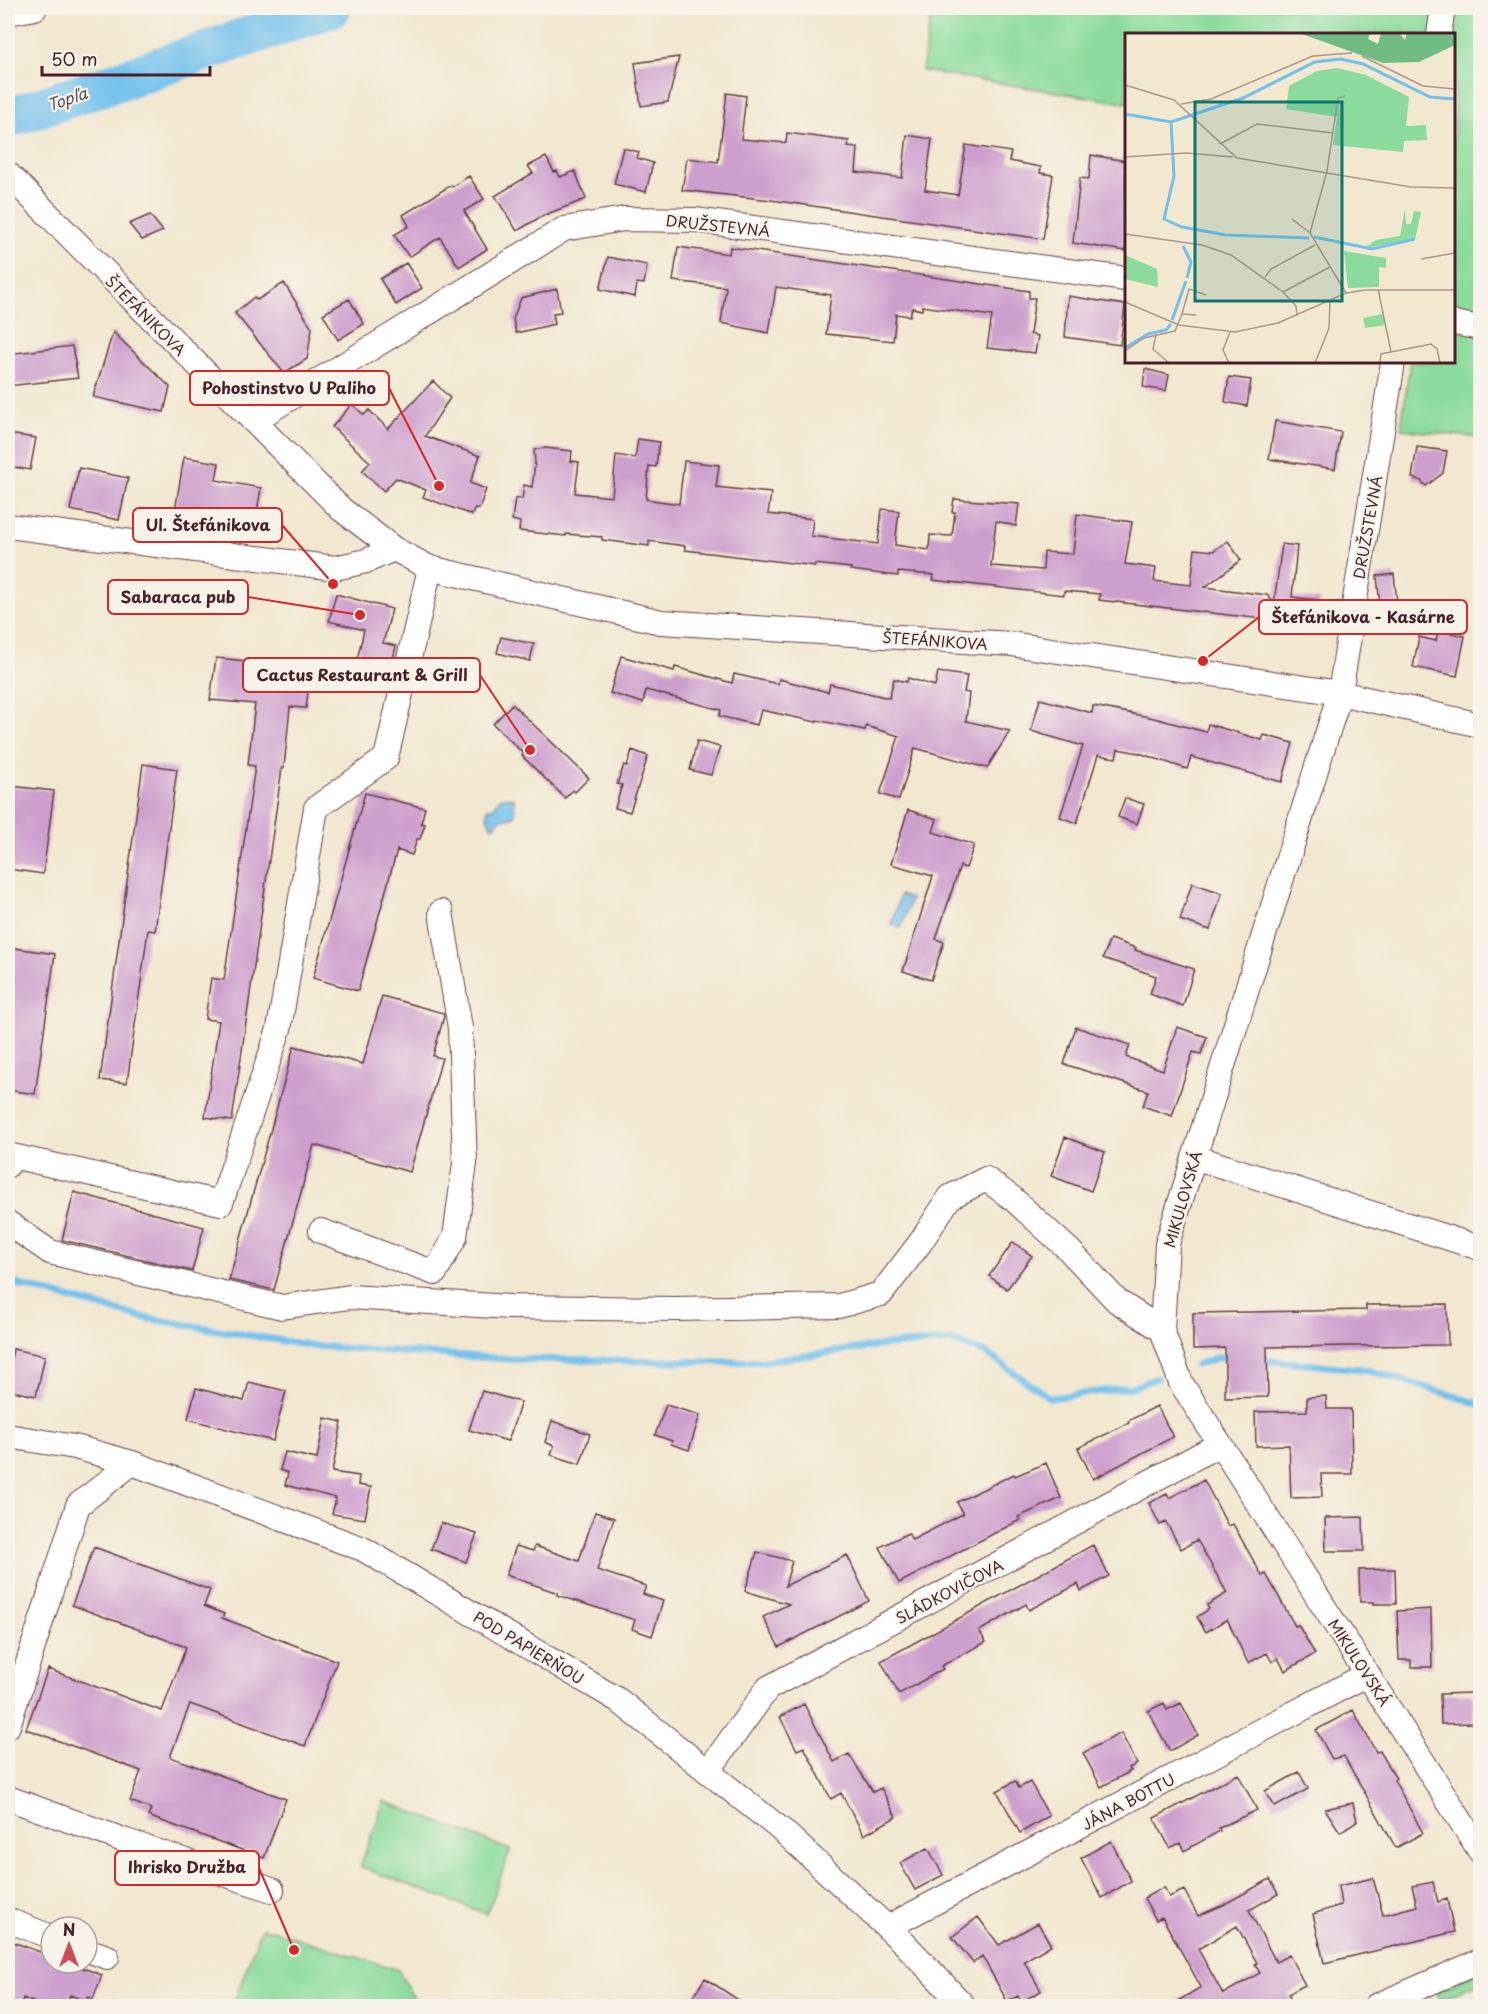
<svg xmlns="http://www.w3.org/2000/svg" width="1488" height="2014" font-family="'Playpen Sans',sans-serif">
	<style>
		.green { fill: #8bdc9c; stroke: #6a7e64; stroke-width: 1.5 }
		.water { fill: #72c1ed; stroke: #5e708c; stroke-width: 1.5 }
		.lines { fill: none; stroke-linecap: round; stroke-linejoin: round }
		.stream { stroke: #72c1ed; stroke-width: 7 }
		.river { stroke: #72c1ed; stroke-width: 40 }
		.building { fill: #cd9fcd; fill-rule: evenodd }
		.minor-casing { stroke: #633d44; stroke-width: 26 }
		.minor { stroke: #fff; stroke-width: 24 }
		.labels { text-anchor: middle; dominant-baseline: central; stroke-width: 4.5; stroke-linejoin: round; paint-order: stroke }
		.street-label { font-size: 15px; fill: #4a1f2b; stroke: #f7f3e8 }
		.water-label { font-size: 16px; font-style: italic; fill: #565065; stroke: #f7f3e8 }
		.inset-river { fill: none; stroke: #72c1ed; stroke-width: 3 }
		.inset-road { fill: none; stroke: #af978d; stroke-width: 1.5 }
		.view { fill: #0f766e; fill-opacity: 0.15; stroke: #0f766e; stroke-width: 3 }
		.inset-edge { fill: none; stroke: #4a1f2b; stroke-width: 3 }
		.leader { fill: none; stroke: #d62828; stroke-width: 2 }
		.callout-dot { fill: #d62828; stroke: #f7f3e8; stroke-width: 2 }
		.callout { fill: #f7f3e8; stroke: #d62828; stroke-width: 2 }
		.callout-label { font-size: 16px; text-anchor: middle; font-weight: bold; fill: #4a1f2b }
	</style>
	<rect width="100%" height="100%" fill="#f7f3e8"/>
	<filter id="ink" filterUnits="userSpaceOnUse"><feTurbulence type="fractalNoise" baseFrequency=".0167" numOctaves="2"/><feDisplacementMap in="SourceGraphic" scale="12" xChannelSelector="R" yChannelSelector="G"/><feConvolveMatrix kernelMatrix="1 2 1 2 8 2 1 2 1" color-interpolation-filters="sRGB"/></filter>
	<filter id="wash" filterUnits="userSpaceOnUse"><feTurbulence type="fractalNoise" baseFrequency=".008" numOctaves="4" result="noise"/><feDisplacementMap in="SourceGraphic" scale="24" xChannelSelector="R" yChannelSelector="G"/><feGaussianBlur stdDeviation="1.35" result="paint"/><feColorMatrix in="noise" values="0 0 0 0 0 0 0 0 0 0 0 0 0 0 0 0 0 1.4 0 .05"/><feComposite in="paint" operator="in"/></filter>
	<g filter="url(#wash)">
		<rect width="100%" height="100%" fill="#f2e7cf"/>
		<path class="green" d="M932,8H1480V438L1401,429L1410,362H1454V34H1126V103L922,71Z
			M384,1801L510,1850L487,1914L360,1867Z
			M261,1928L272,1930L398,1970L418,2006L233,2005Z
			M1480,1971V1983L1439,2000L1436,1991Z"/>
		<path class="water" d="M501,797L514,798L515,815L510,818L500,819L494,827L490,825L487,814L488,808H493Z
			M900,895L911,899L901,928L891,924Z"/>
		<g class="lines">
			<path class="stream" d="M8,1282L140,1317L313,1346L510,1359L731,1362L764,1361L887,1345L952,1341L986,1353L1050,1398L1133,1387L1157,1378
				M1260,1360L1361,1369L1378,1373L1480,1404
				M1196,1365L1219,1357L1234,1358"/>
			<path class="river" d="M8,118L107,85L331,8"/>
		</g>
		<g id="blocks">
			<path class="building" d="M679,57L668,102L641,106L635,63Z
				M727,93L746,96L741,139L786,143L787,133L849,141L848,147L858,148L856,172L902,178L907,135L932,139L925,190L958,195L966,145L1011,152L1009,161L1041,167L1040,173L1053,175L1043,239L771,200L682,190L687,158L718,162Z
				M623,148L639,152L637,158L653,163L646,192L614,184Z
				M1091,155L1126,161V251L1073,243L1080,178L1089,179Z
				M546,157L554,172L557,171L560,177L575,171L586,199L542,216L517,231L495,196L533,173L528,166Z
				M469,176L484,199L464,211L487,249L459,267L440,237L409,257L394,235L409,226L403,215L451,185L452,187Z
				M150,215L163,231L142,240L129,224Z
				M678,247L729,254L730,247L1029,291V298H1035L1030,334L1038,336L1035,353L987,348L992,316L922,306V310L912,308L910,316L896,314L893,341L826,334L831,295L776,287L769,333L721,323L726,287L673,281Z
				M608,257L647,265L644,284L637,283L635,297L600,289Z
				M406,263L422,288L396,305L380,279Z
				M284,283L312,328L307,359L284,373L235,313L254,297L257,300Z
				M557,289L561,312L553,313L555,324L516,333L513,319L521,298Z
				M1068,296L1125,305L1120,345L1065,337Z
				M349,299L364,324L338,340L323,314Z
				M113,332L170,387L164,412L93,397Z
				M72,346L78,378L8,386V354Z
				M1145,369L1169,375L1166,391L1143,387Z
				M1229,377L1251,380L1247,406L1225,402Z
				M433,381L450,398L425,436L480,456L470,483L486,489L479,509L475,508L472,515L423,497L426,490L396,478L384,491L362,471L370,462L332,427L352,404L364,415L369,410L388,429Z
				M1275,421L1341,432L1335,469L1269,459Z
				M8,434L36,438L30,470L8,466Z
				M638,439L659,442L656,467L649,466L646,499L679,504L684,461L719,465L716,487L771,493L768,514L813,519L811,536L878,544L882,509L899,511L895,545L929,550L930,535L952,536L955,512H952L954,499L1019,504L1016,526L996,521L991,566L1043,570L1044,552L1073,554L1077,514L1132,522L1125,564L1156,568L1154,581L1191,585L1195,549L1213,551L1228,541L1241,560L1205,587L1267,595L1274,603L1282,544L1297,546L1292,597L1319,600L1317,625L1099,600L1100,594L1064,591V595L933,580L934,575L898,572V576L850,570L851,568L815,564V566L685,550V546L649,541V546L602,540V537L566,534V536L519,531L520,522L512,520L515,498L522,499L524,485L532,487L535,463L534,450L545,448L572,451L571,461L579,462L575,493L612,497L616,455L635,458Z
				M1417,447L1447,451L1443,473L1426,486L1420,480L1412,478Z
				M184,457L219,463L216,480L261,488L254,530L174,517Z
				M79,468L128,478L119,520L70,510Z
				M1394,574L1398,612L1381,615L1377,576Z
				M336,594L392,609L383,643L396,646L390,672L356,664L364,630L329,621Z
				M1438,630L1465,636L1457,676L1413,667L1419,637L1436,641Z
				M501,637L534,644L530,661L497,653Z
				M621,656L674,671L675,667L732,683L734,674L778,684L779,679L828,692L830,684L889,698L894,679L907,682L908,678L935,686L938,672L967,676L964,692L969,693L966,721L1010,731L987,768L915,748L899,800L880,794L899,736L866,726L865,730L817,720L816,722L761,710L757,725L719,716L721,710L646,690L643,703L610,693Z
				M216,658L311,667L306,708L290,707L284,768H282L232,1121L205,1117L219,1021L205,1019L211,978L224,980L255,766L248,765L255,704L210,700Z
				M1040,699L1092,713L1093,706L1154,718L1206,732L1208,724L1262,740L1264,735L1293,743L1282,782L1191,757L1187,769L1139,753L1118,749L1116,758L1098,755L1077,823L1060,817L1083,746L1031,731Z
				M512,704L589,778L575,792L573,790L565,798L522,756L524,754L493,724Z
				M697,741L720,747L711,775L690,770Z
				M632,750L648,756L630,812L615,808L622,785L617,784L624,765L627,766Z
				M143,764L177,769L155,931L148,930L127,1083L100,1080Z
				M11,786L54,791L43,874L8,869V814Z
				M365,793L425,808L421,823L425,824L420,839H417L412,855L397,850L358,991L313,978Z
				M1125,798L1144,804L1137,824L1118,817Z
				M908,810L937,819L933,832L974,845L966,868L960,866L936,939L944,942L931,980L903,971L933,876L891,864Z
				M1192,883L1222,893L1210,930L1180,920Z
				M1110,939L1136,948L1135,950L1194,969L1183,1006L1150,994L1156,976L1103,958Z
				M8,947L55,954L35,1094L8,1090Z
				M382,996L443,1013L444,1016L433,1056L442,1058L410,1172L314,1145L274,1290L229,1280L294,1046L363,1064Z
				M1076,1027L1130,1045L1126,1057L1163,1070L1177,1027L1207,1037L1201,1054L1193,1052L1172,1116L1143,1106L1148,1091L1064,1064Z
				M1065,1137L1105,1152L1091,1191L1051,1176Z
				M74,1192L204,1227L192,1271L62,1240Z
				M1013,1242L1032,1256L1007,1289L989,1276Z
				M1447,1304L1448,1345L1267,1347L1268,1397L1225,1398V1348L1193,1349V1313L1366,1310V1305Z
				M13,1349L45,1356L36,1396L8,1390V1376Z
				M249,1382L286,1391L273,1441L188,1419L196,1388L244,1401Z
				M482,1391L521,1402L508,1441L469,1430Z
				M1326,1396L1327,1409H1351L1352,1474H1321L1322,1497L1291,1498L1289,1445L1256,1446L1255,1412L1307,1411V1397Z
				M666,1405L700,1415L689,1450L671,1444L672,1441L655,1435Z
				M1157,1406L1173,1437L1093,1479L1078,1448L1129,1423L1128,1421Z
				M325,1418L342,1422L332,1472L359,1476L358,1485L371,1487L365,1519L332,1514L336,1498L285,1485L288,1473L280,1470L285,1452L317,1459Z
				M552,1421L590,1434L580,1464L551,1455L554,1446L545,1442Z
				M1046,1463L1061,1498L1018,1517L1020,1520L899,1583L880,1547L908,1533L912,1540L963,1514L957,1502L1014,1474L1015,1476Z
				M1204,1480L1228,1526L1233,1524L1262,1576L1266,1574L1295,1626L1298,1625L1315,1654L1285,1671L1278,1658L1272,1662L1267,1653L1248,1663L1227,1619L1206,1632L1197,1617L1209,1609L1207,1605L1227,1593L1197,1540L1181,1549L1166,1522L1160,1525L1149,1503L1167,1494L1169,1498Z
				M595,1512L614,1518L597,1570L646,1586L643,1594L663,1601L652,1636L632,1629L635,1620L557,1595L558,1593L506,1575L516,1546L533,1551L535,1546L579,1561Z
				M1363,1517L1364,1551H1326L1325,1518Z
				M441,1523L477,1534L466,1562L431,1549Z
				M1093,1545L1109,1576L1081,1591L1078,1584L1029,1610L1026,1604L979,1631L986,1642L941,1666L943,1669L899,1694L881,1661Z
				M94,1547L210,1590L204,1606L224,1614L222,1618L337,1661L305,1746L190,1704L170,1757L286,1799L264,1858L148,1816L151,1809L130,1801L141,1771L26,1729L48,1669L162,1711L186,1647L72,1605Z
				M757,1552L792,1561L785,1586L847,1555L869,1601L779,1647L763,1617L789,1604L745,1591Z
				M1395,1569L1396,1604H1374V1602H1360L1359,1570Z
				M1431,1609L1432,1667H1411V1660H1399L1397,1611Z
				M1473,1693L1474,1723L1441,1724L1440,1694Z
				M1164,1703L1167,1710L1181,1703L1198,1735L1170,1751L1148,1711Z
				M804,1704L834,1762L849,1754L873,1792L881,1788L896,1817L864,1835L841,1793L831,1799L804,1747L797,1750L780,1717Z
				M1353,1710L1376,1752L1380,1751L1396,1778L1394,1780L1423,1833L1396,1848L1344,1756L1332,1759L1316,1730Z
				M1121,1733L1137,1764L1129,1768L1131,1771L1101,1787L1083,1753Z
				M1299,1772L1308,1789L1275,1807L1265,1791Z
				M1238,1774L1257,1810L1219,1828L1220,1831L1184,1851L1180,1843L1170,1848L1154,1818Z
				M1015,1781L1019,1788L1030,1782L1049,1816L1020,1833L997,1791Z
				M1353,1803L1357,1821L1340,1832L1325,1809Z
				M1111,1841L1131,1881L1102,1898L1081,1858Z
				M928,1848L943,1875L915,1890L900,1863Z
				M1373,1878L1383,1915L1417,1906L1412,1886L1433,1882L1438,1902L1447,1899L1454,1932L1324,1963L1313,1914L1341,1905L1338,1886Z
				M1270,1879L1278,1894L1249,1910L1276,1962L1289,1955L1305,1985L1288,1994L1293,2004L1287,2007H1280L1277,2000L1265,2007H1168L1201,1987L1162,1917L1156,1920L1144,1898L1164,1887L1169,1897L1184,1890L1198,1916L1223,1905ZM1237,1926L1257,1963L1255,1964L1260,1973L1223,1994L1198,1949Z
				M978,1917L999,1945L1038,1923L1051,1945L1024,1961L1041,1991L1021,2002L1018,1996L1007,2001L982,1956L973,1963L952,1937Z
				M13,1942L51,1956V1963H69L102,1975L93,1999L88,1997L86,2001L70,1995L66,2007H45L23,1998L20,2007H8V1957Z
				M705,1978L749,2007H687Z"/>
		</g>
	</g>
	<g filter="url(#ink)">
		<use href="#blocks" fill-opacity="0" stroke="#633d44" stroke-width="1.5"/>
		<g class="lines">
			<defs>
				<path id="minor" d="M8,13L35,8
					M1439,34L1443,8
					M8,174L341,509L394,549L430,568L661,622L1011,644L1340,693L1480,725
					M1454,323L1480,328
					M1393,362L1340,693L1167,1244L1162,1330L1181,1383L1480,1851
					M253,421L564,229L624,219L695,220L1126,279
					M8,526L335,568L366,561L394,549
					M1194,1157L1480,1248
					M8,1165L12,1156L221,1203L279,1029L316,808L386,758L430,568
					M8,1223L50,1252L282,1307L350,1297L510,1307L675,1309L839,1306L881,1294L920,1243L950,1197L986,1179L1012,1198L1068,1249L1117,1301L1162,1330
					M321,1231L435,1273L455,1237L465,1163L460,1028L441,912
					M8,1436L75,1447L132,1463L363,1549L618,1700L784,1832L905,1944L964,2006
					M8,1726L78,1505L132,1463
					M708,1771L768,1688L1220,1444
					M8,1798L126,1841L272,1890
					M8,1920L51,1937
					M888,1927L1368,1674
					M87,1950L107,1957
					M1376,2006L1480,1961"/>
			</defs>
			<use href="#minor" class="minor-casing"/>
			<use href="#minor" class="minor"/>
		</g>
	</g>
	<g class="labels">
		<g class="street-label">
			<text transform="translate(718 225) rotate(6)">DRUŽSTEVNÁ</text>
			<text transform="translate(146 315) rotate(45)">ŠTEFÁNIKOVA</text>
			<text transform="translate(1367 527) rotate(-80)">DRUŽSTEVNÁ</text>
			<text transform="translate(935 640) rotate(4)">ŠTEFÁNIKOVA</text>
			<text transform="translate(1182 1199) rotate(-74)">MIKULOVSKÁ</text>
			<text transform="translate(949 1591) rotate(-28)">SLÁDKOVIČOVA</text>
			<text transform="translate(529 1647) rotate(31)">POD PAPIERŇOU</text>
			<text transform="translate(1360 1662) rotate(57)">MIKULOVSKÁ</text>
			<text transform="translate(1128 1801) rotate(-28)">JÁNA BOTTU</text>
		</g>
		<g class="water-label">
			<text transform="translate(67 98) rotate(-19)">Topľa</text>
		</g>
	</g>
	<g transform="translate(1125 33)">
		<rect width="330" height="330" fill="#f2e7cf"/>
		<path d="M212,35L241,42L284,64L281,93L301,92L302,107L279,108L278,119L208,112L212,84L161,76L164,53L192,38ZM280,176L281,191H286L289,178L296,179L290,206L240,215L251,207L275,203ZM219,218L261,225V235L254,234V254L223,255ZM0,222L32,236L33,254L0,246ZM258,281L260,292L240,295L238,285Z" fill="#8bdc9c"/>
		<path d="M174,0H245L243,6L253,11L256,0L275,1L280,7L282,0H330V12L294,29L258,30Z" fill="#70bc84"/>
		<path class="inset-river" d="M0,81L46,89L118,65L190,29L216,26L238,31L305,64L330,66M46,89L49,143L39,186L57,194L101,202L184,205M189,204L247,216L290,206M58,213L66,229L62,245M47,287L61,248M0,315L23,301L41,297L46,291"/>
		<path class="inset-road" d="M237,23L298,53L330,56M0,52L49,67L112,125L286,154L330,155M220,63L213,65L202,138L185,200L221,260M56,71L86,66L188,23L227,20M95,111L132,91L208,100M0,124L61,120L108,124M167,186L185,200M0,201L77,212L106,222L158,259L171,273L172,283M296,226L330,220M140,244L146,236L190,212M253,256L266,319M158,259L205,234M0,269L54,292L110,299L153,290L221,260L240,257H330M57,281L64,256L81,262M31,301L28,316L44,330M0,318L19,305L50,298L57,281L71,282M104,330L98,317L105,299M190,330L204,295L205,267M255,330L256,321L306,311L312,316L315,330"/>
		<path class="view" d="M70,69H217V268H70Z"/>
		<rect width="330" height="330" class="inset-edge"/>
	</g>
	<path class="leader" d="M439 486L389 388M333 584L282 525M360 615L248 597M1203 661L1259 617M530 750L480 675M294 1950L259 1868"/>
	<g class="callout-dot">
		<circle cx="439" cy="486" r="6"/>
		<circle cx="333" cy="584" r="6"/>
		<circle cx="360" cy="615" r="6"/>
		<circle cx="1203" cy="661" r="6"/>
		<circle cx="530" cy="750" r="6"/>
		<circle cx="294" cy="1950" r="6"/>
	</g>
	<g class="callout">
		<rect x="190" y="371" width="199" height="34" rx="6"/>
		<rect x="133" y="508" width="149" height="34" rx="6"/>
		<rect x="108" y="580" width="140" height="34" rx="6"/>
		<rect x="1259" y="600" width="208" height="34" rx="6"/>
		<rect x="243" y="658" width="237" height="34" rx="6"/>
		<rect x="115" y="1851" width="144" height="34" rx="6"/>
	</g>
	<g class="callout-label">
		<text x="289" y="394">Pohostinstvo U Paliho</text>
		<text x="208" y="531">Ul. Štefánikova</text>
		<text x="178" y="603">Sabaraca pub</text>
		<text x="1363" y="623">Štefánikova - Kasárne</text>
		<text x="362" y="681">Cactus Restaurant &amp; Grill</text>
		<text x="187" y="1873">Ihrisko Družba</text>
	</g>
	<rect width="1488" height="2014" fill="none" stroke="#f7f3e8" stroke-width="30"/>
	<g transform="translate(69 1945)"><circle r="28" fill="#f7f3e8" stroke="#b29e9c" stroke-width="1.5"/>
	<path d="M0-4.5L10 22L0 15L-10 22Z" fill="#d1495b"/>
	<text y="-9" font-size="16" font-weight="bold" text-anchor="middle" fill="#4a1f2b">N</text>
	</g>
	<path d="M42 66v9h168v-9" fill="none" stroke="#4a1f2b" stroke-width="3"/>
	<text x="51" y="66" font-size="18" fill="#4a1f2b" stroke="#f7f3e8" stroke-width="4.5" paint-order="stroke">50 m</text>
</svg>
